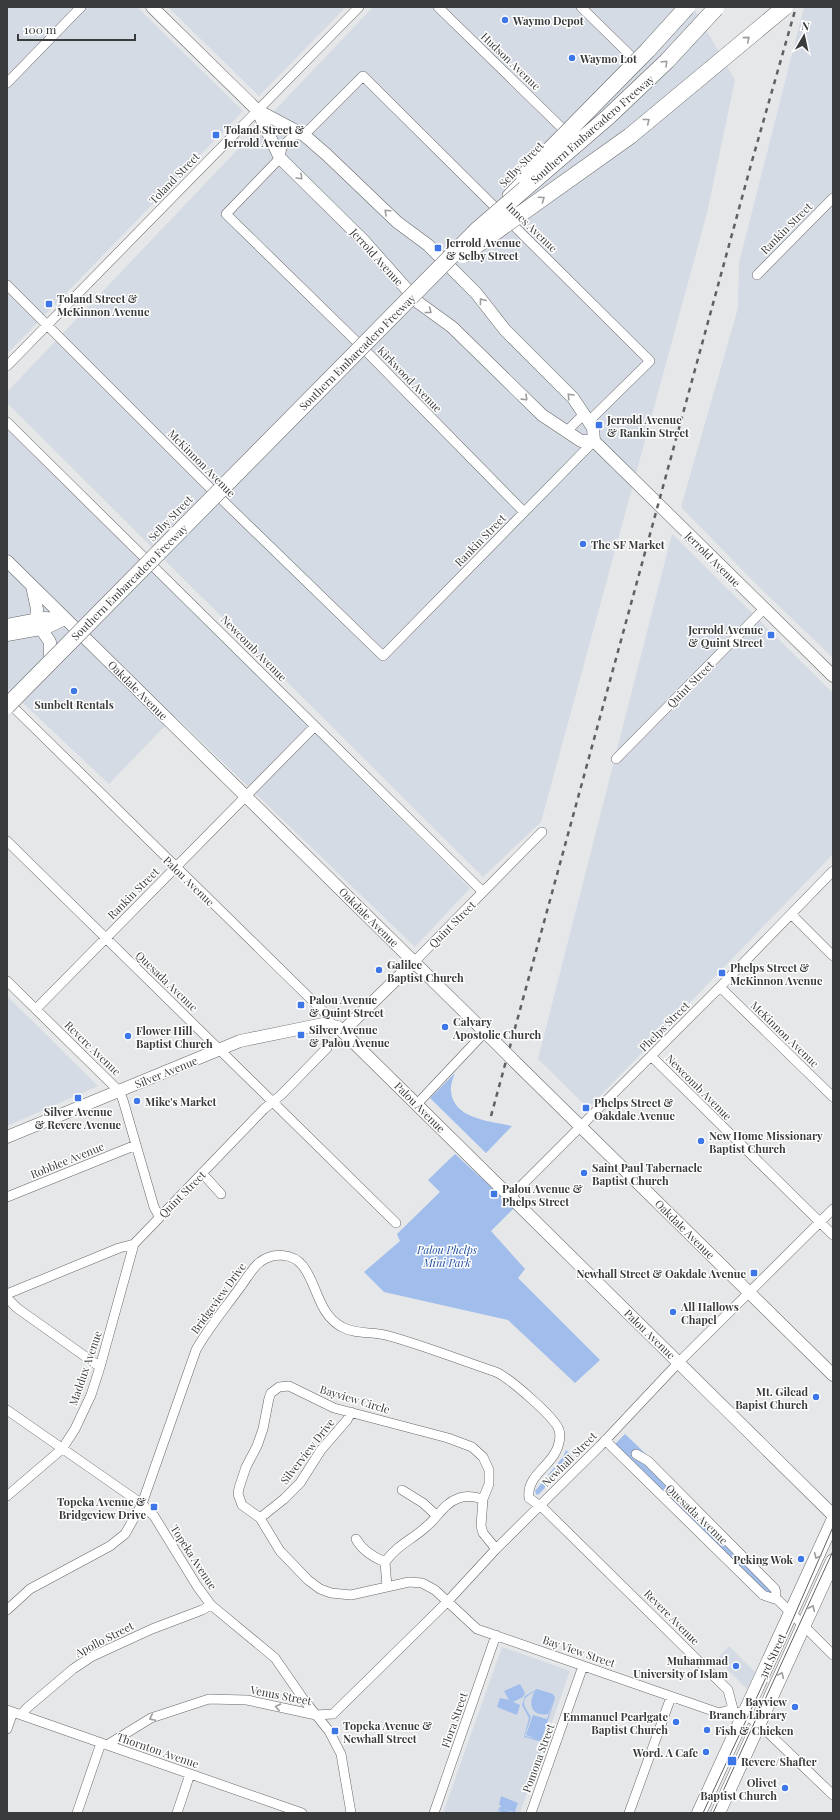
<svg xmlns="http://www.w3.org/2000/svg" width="840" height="1820" font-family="'Playfair Display',serif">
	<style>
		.built { fill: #d5dbe4 }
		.green { fill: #a0bdec; fill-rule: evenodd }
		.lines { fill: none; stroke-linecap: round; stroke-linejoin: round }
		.street-casing { stroke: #666769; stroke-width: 10 }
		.secondary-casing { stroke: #666769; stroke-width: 13 }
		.primary-casing { stroke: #666769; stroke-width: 15 }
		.street { stroke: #fff; stroke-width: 9 }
		.secondary { stroke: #fff; stroke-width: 12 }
		.primary { stroke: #fff; stroke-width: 14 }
		.tram { stroke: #5f6061; stroke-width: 1 }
		.rail { stroke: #5f6061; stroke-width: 2.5; stroke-dasharray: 5 5; stroke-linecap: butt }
		.secondary-bridge-casing { stroke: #666769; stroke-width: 13; stroke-linecap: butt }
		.highway-bridge-casing { stroke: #666769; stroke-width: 17; stroke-linecap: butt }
		.secondary-bridge { stroke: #fff; stroke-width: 12 }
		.highway-bridge { stroke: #fff; stroke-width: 16 }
		.oneway { stroke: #9c9d9e }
		.poi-dot { fill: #3d77e7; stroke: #fff; stroke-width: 1.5 }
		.labels { text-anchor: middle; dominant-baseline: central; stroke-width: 3; stroke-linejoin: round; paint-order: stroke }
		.poi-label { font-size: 11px; font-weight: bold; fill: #3a3b3c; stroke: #fff; text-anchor: start }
		.street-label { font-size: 11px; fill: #3a3b3c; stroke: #fff }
		.park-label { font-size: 11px; font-style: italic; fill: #2352a0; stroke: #fff }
	</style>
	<rect width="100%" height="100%" fill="#e5e7e9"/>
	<path class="built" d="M7,7H137L243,111L7,354Z
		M168,7H346L259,96Z
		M373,7H693L735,80L707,213L541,822L483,877L7,403V392Z
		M804,7H833V658L758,586L681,507L738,308L739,263Z
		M7,426L470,888L415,947L176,717L161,730L109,784L7,688Z
		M672,534L833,693V854L676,1017V1018L588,1108L538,1059Z
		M7,996L98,1086L7,1126Z
		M729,1646L755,1672L747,1689L717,1659Z
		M502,1647L570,1671L520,1813H443Z"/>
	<path class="green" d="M455,1073C453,1078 450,1085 451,1091C453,1119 490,1121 512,1126L486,1153L430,1098Z
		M455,1154L514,1208L491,1231L525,1269L518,1278L600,1360L575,1383L508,1320L384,1292L364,1272L400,1241L397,1234L440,1192L428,1180Z
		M625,1434L651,1459L645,1465L773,1592L769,1595L614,1445Z
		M566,1450L574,1458L538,1495L536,1494L535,1491L563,1457Z
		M520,1684L525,1693L523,1697L513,1702L520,1705L517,1715L497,1707L500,1698L509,1700L504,1691Z
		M537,1689L553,1694L555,1698L542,1739L539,1741L524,1737L529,1718L522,1705L525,1696ZM535,1691C528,1702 530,1717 548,1714L554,1698L547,1719L533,1715L526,1735L536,1739L525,1736L531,1717C523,1704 519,1700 535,1691Z
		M501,1796L518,1803L515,1811L517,1813L502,1808L514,1813H499L501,1808L497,1813L499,1808L502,1806L499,1805Z"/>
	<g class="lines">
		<defs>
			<path id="street" d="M438,7L567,133
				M581,7L637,62
				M7,83L81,7
				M507,195L527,174
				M757,275L833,198
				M7,285L213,491L383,656L594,441
				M7,366L359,7
				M7,422L483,892
				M566,432L584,414
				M524,512L359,344L226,214L280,158L282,147L294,135H304L363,76L650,361L589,421
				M7,701L326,1014L331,1024
				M616,759L764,609
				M7,841L396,1223
				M791,914L833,956
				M414,962L542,832
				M7,981L119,1091L123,1100L154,1207L159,1216
				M720,987L833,1097
				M36,1009L315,726
				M651,1056L833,1235
				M417,1104L485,1032
				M202,1173L221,1194
				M7,1197L136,1145
				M510,1197L715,992L833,871
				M7,1294L119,1248L134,1244L264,1109L281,1095L327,1048
				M7,1298L17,1308L100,1367
				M7,1410L142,1504L154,1516L197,1586L211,1605L275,1658L304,1700L329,1731L341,1754L351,1813
				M605,1440L763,1595L778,1600L833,1655
				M636,1454L648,1461L775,1589L776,1593L775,1599
				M402,1490L423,1503L436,1515
				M7,1496L62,1449L75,1429L91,1395L100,1367L134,1244
				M260,1518L284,1499L300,1483L321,1450L347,1420L351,1412
				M356,1539C362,1550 373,1557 385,1562
				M496,1549L483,1533L481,1526L483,1499L489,1484V1470L483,1457L472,1447L448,1438L334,1408L289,1386L279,1387L271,1393L269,1398L263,1429L257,1446L246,1467L239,1488L238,1494L242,1505L260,1518L280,1551L308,1580L320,1589L331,1593L351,1595L409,1582L422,1583L435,1590L477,1629L719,1713L733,1709
				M387,1587L385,1562C398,1544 412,1540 427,1526C438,1517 444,1503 459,1498C467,1495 475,1497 483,1499
				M7,1610L30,1589L110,1546L125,1534L142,1504L196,1350C209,1327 226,1307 241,1286C247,1278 253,1267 260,1262C273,1252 293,1253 303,1266C318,1286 318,1314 342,1327C356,1335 373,1331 389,1336C425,1346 460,1360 496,1372C509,1378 555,1417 559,1430C561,1436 559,1446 556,1451C548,1468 526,1477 529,1498L544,1509L728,1690L733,1709
				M7,1710L302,1813
				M740,1712L759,1724L833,1795
				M21,1715L27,1708L73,1669L91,1657L152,1629L202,1610L211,1605
				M7,1729L13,1712
				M107,1745L151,1718L209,1699L247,1700L316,1715L333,1714L448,1601L496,1549L600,1446L679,1362L833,1209
				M77,1813L101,1743
				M177,1813L190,1774
				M434,1813L496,1635
				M531,1813L583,1666
				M629,1813L671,1697"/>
			<path id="secondary" d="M152,7L257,110L304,135L327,155L397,222L428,245L476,293L505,330L573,398L593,428L594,441L833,676
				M257,110L280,158L363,240L419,303L452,327L542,415L581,441H594
				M7,561L485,1032
				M32,586L37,609L36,620
				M7,625L44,618L64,619
				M41,629L50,642V656
				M7,635L46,628L65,619
				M343,1031L414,962
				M514,1061L833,1375
				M7,1137L240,1041L323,1024L338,1027L833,1515"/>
			<path id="primary" d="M699,1813L833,1521
				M718,1813L833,1561"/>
		</defs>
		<use href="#street" class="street-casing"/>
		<use href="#secondary" class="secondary-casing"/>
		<use href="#primary" class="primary-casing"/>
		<use href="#street" class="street"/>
		<use href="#secondary" class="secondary"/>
		<use href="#primary" class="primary"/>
		<path class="tram" d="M703,1813L789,1628L833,1527
			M713,1813L833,1551"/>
		<path class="rail" d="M491,1116L752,161L796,7"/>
		<defs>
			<path id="secondary-bridge" d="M485,1032L514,1061"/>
			<path id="highway-bridge" d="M524,176L647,51L687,7
				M463,255L630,136L785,7
				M7,706L477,230L608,117L667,61L716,8"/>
		</defs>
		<use href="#secondary-bridge" class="secondary-bridge-casing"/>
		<use href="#highway-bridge" class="highway-bridge-casing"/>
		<use href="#secondary-bridge" class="secondary-bridge"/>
		<use href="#highway-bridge" class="highway-bridge"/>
	</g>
	<defs><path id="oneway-chevron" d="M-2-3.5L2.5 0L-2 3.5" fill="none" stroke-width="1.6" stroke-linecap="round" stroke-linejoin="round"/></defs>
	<g class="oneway">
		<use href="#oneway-chevron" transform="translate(747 39) rotate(-40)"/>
		<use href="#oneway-chevron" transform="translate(665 63) rotate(-45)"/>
		<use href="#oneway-chevron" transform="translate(647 121) rotate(-39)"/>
		<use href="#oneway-chevron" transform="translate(300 177) rotate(45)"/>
		<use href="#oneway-chevron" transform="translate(542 199) rotate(-35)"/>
		<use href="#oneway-chevron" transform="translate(387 212) rotate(-137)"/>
		<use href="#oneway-chevron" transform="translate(482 301) rotate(-126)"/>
		<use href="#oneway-chevron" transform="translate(429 311) rotate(37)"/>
		<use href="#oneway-chevron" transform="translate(570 396) rotate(-133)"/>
		<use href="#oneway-chevron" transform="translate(525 398) rotate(44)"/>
		<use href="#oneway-chevron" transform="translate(817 1556) rotate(114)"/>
		<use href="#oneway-chevron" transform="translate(812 1608) rotate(-65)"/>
		<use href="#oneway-chevron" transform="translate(781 1675) rotate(-66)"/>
		<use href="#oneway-chevron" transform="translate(278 1707) rotate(-168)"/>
		<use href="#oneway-chevron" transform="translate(152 1718) rotate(155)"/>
	</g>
	<g class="poi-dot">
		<circle cx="505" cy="20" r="4"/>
		<circle cx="572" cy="58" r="4"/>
		<rect x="212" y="131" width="8" height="8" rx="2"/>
		<rect x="434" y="244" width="8" height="8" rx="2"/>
		<rect x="45" y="300" width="8" height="8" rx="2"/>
		<rect x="595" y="421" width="8" height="8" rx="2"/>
		<circle cx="583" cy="544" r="4"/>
		<rect x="767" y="631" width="8" height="8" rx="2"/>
		<circle cx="74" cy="691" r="4"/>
		<circle cx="379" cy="970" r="4"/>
		<rect x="718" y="969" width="8" height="8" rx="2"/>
		<rect x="297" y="1001" width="8" height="8" rx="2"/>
		<circle cx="445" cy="1027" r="4"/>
		<rect x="297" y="1031" width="8" height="8" rx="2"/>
		<circle cx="128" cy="1036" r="4"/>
		<rect x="74" y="1094" width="8" height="8" rx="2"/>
		<circle cx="137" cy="1101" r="4"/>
		<rect x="582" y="1104" width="8" height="8" rx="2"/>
		<circle cx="701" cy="1141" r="4"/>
		<circle cx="584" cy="1173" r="4"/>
		<rect x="490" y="1190" width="8" height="8" rx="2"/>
		<rect x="750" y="1269" width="8" height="8" rx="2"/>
		<circle cx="673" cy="1312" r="4"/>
		<circle cx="816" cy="1397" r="4"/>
		<rect x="150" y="1503" width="8" height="8" rx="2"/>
		<circle cx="801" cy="1559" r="4"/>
		<circle cx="736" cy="1666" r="4"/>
		<circle cx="795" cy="1707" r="4"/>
		<circle cx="676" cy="1722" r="4"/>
		<circle cx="707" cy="1730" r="4"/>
		<rect x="331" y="1727" width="8" height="8" rx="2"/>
		<circle cx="706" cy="1752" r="4"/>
		<rect x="727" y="1756" width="10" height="10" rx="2"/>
		<circle cx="785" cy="1788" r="4"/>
	</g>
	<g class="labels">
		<g class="poi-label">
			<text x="513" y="20">Waymo Depot</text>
			<text x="580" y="58">Waymo Lot</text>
			<text x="224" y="129">Toland Street &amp;<tspan x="224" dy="13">Jerrold Avenue</tspan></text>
			<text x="446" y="242">Jerrold Avenue<tspan x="446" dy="13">&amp; Selby Street</tspan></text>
			<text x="57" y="298">Toland Street &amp;<tspan x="57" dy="13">McKinnon Avenue</tspan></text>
			<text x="607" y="419">Jerrold Avenue<tspan x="607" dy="13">&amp; Rankin Street</tspan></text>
			<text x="591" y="544">The SF Market</text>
			<text x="763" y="629" text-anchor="end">Jerrold Avenue<tspan x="763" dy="13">&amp; Quint Street</tspan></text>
			<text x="74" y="704" text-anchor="middle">Sunbelt Rentals</text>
			<text x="387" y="964">Galilee<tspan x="387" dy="13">Baptist Church</tspan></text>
			<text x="730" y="967">Phelps Street &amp;<tspan x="730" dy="13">McKinnon Avenue</tspan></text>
			<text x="309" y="999">Palou Avenue<tspan x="309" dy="13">&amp; Quint Street</tspan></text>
			<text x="453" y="1021">Calvary<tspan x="453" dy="13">Apostolic Church</tspan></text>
			<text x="309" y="1029">Silver Avenue<tspan x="309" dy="13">&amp; Palou Avenue</tspan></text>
			<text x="136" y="1030">Flower Hill<tspan x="136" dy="13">Baptist Church</tspan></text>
			<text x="145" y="1101">Mike's Market</text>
			<text x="594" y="1102">Phelps Street &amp;<tspan x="594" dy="13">Oakdale Avenue</tspan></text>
			<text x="78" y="1111" text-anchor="middle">Silver Avenue<tspan x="78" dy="13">&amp; Revere Avenue</tspan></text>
			<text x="709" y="1135">New Home Missionary<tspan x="709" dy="13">Baptist Church</tspan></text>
			<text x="592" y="1167">Saint Paul Tabernacle<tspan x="592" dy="13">Baptist Church</tspan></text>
			<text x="502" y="1188">Palou Avenue &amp;<tspan x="502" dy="13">Phelps Street</tspan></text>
			<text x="746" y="1273" text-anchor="end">Newhall Street &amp; Oakdale Avenue</text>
			<text x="681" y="1306">All Hallows<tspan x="681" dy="13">Chapel</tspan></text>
			<text x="808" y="1391" text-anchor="end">Mt. Gilead<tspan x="808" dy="13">Bapist Church</tspan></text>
			<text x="146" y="1501" text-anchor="end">Topeka Avenue &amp;<tspan x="146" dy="13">Bridgeview Drive</tspan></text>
			<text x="793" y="1559" text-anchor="end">Peking Wok</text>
			<text x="728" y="1660" text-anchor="end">Muhammad<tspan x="728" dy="13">University of Islam</tspan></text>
			<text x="787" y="1701" text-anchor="end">Bayview<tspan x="787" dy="13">Branch Library</tspan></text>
			<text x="668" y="1716" text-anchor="end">Emmanuel Pearlgate<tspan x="668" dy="13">Baptist Church</tspan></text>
			<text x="343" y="1725">Topeka Avenue &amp;<tspan x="343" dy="13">Newhall Street</tspan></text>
			<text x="715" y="1730">Fish &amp; Chicken</text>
			<text x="698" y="1752" text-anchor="end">Word. A Cafe</text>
			<text x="741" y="1761">Revere/Shafter</text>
			<text x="777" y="1782" text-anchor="end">Olivet<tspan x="777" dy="13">Baptist Church</tspan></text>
		</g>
		<g class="street-label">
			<text transform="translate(511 61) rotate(44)">Hudson Avenue</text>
			<text transform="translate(592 129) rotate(-41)">Southern Embarcadero Freeway</text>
			<text transform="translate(521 164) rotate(-46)">Selby Street</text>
			<text transform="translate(174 178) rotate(-46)">Toland Street</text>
			<text transform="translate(532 227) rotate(44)">Innes Avenue</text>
			<text transform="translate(786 228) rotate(-45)">Rankin Street</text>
			<text transform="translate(377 257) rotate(48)">Jerrold Avenue</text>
			<text transform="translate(357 352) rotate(-45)">Southern Embarcadero Freeway</text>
			<text transform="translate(410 379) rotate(46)">Kirkwood Avenue</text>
			<text transform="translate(202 463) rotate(45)">McKinnon Avenue</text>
			<text transform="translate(170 518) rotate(-46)">Selby Street</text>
			<text transform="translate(480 540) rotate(-46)">Rankin Street</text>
			<text transform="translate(713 559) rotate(45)">Jerrold Avenue</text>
			<text transform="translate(129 582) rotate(-45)">Southern Embarcadero Freeway</text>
			<text transform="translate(254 648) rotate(45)">Newcomb Avenue</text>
			<text transform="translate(690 684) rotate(-45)">Quint Street</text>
			<text transform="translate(138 690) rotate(45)">Oakdale Avenue</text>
			<text transform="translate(189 881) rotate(44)">Palou Avenue</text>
			<text transform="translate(133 893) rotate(-45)">Rankin Street</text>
			<text transform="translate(369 917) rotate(45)">Oakdale Avenue</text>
			<text transform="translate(452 924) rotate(-45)">Quint Street</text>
			<text transform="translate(167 981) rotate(44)">Quesada Avenue</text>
			<text transform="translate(664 1026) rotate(-45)">Phelps Street</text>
			<text transform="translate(785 1034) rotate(44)">McKinnon Avenue</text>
			<text transform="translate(93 1048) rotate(44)">Revere Avenue</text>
			<text transform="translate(166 1072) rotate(-22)">Silver Avenue</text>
			<text transform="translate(699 1087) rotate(45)">Newcomb Avenue</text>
			<text transform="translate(420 1107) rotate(45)">Palou Avenue</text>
			<text transform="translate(67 1160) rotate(-22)">Robblee Avenue</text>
			<text transform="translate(182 1194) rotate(-45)">Quint Street</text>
			<text transform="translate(685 1229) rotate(45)">Oakdale Avenue</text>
			<text transform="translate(218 1298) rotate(-54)">Bridgeview Drive</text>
			<text transform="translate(650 1334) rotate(44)">Palou Avenue</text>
			<text transform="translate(85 1368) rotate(-71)">Maddux Avenue</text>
			<text transform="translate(355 1399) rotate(17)">Bayview Circle</text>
			<text transform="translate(307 1451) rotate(-52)">Silverview Drive</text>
			<text transform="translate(569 1459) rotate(-45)">Newhall Street</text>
			<text transform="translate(697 1514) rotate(44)">Quesada Avenue</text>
			<text transform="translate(194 1557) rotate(57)">Topeka Avenue</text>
			<text transform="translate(672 1617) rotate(45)">Revere Avenue</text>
			<text transform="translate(104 1639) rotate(-27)">Apollo Street</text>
			<text transform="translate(579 1651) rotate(19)">Bay View Street</text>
			<text transform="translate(772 1656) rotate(-65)">3rd Street</text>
			<text transform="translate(281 1695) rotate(11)">Venus Street</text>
			<text transform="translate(454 1720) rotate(-71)">Flora Street</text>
			<text transform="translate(158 1750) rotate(19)">Thornton Avenue</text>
			<text transform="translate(538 1758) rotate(-70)">Pomona Street</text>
		</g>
		<g class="park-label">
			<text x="447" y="1249">Palou Phelps<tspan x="447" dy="13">Mini Park</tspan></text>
		</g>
	</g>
	<rect width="840" height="1820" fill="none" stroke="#3a3b3c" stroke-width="16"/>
	<g transform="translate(804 36) rotate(9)" stroke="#ffffff" stroke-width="3" paint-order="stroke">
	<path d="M0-3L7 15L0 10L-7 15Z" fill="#3a3b3c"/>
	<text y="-6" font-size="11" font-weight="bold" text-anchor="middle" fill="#3a3b3c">N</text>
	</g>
	<path d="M18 34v6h117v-6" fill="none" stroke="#3a3b3c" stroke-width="2"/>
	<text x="24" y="34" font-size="12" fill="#3a3b3c" stroke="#ffffff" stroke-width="3" paint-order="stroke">100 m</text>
</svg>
